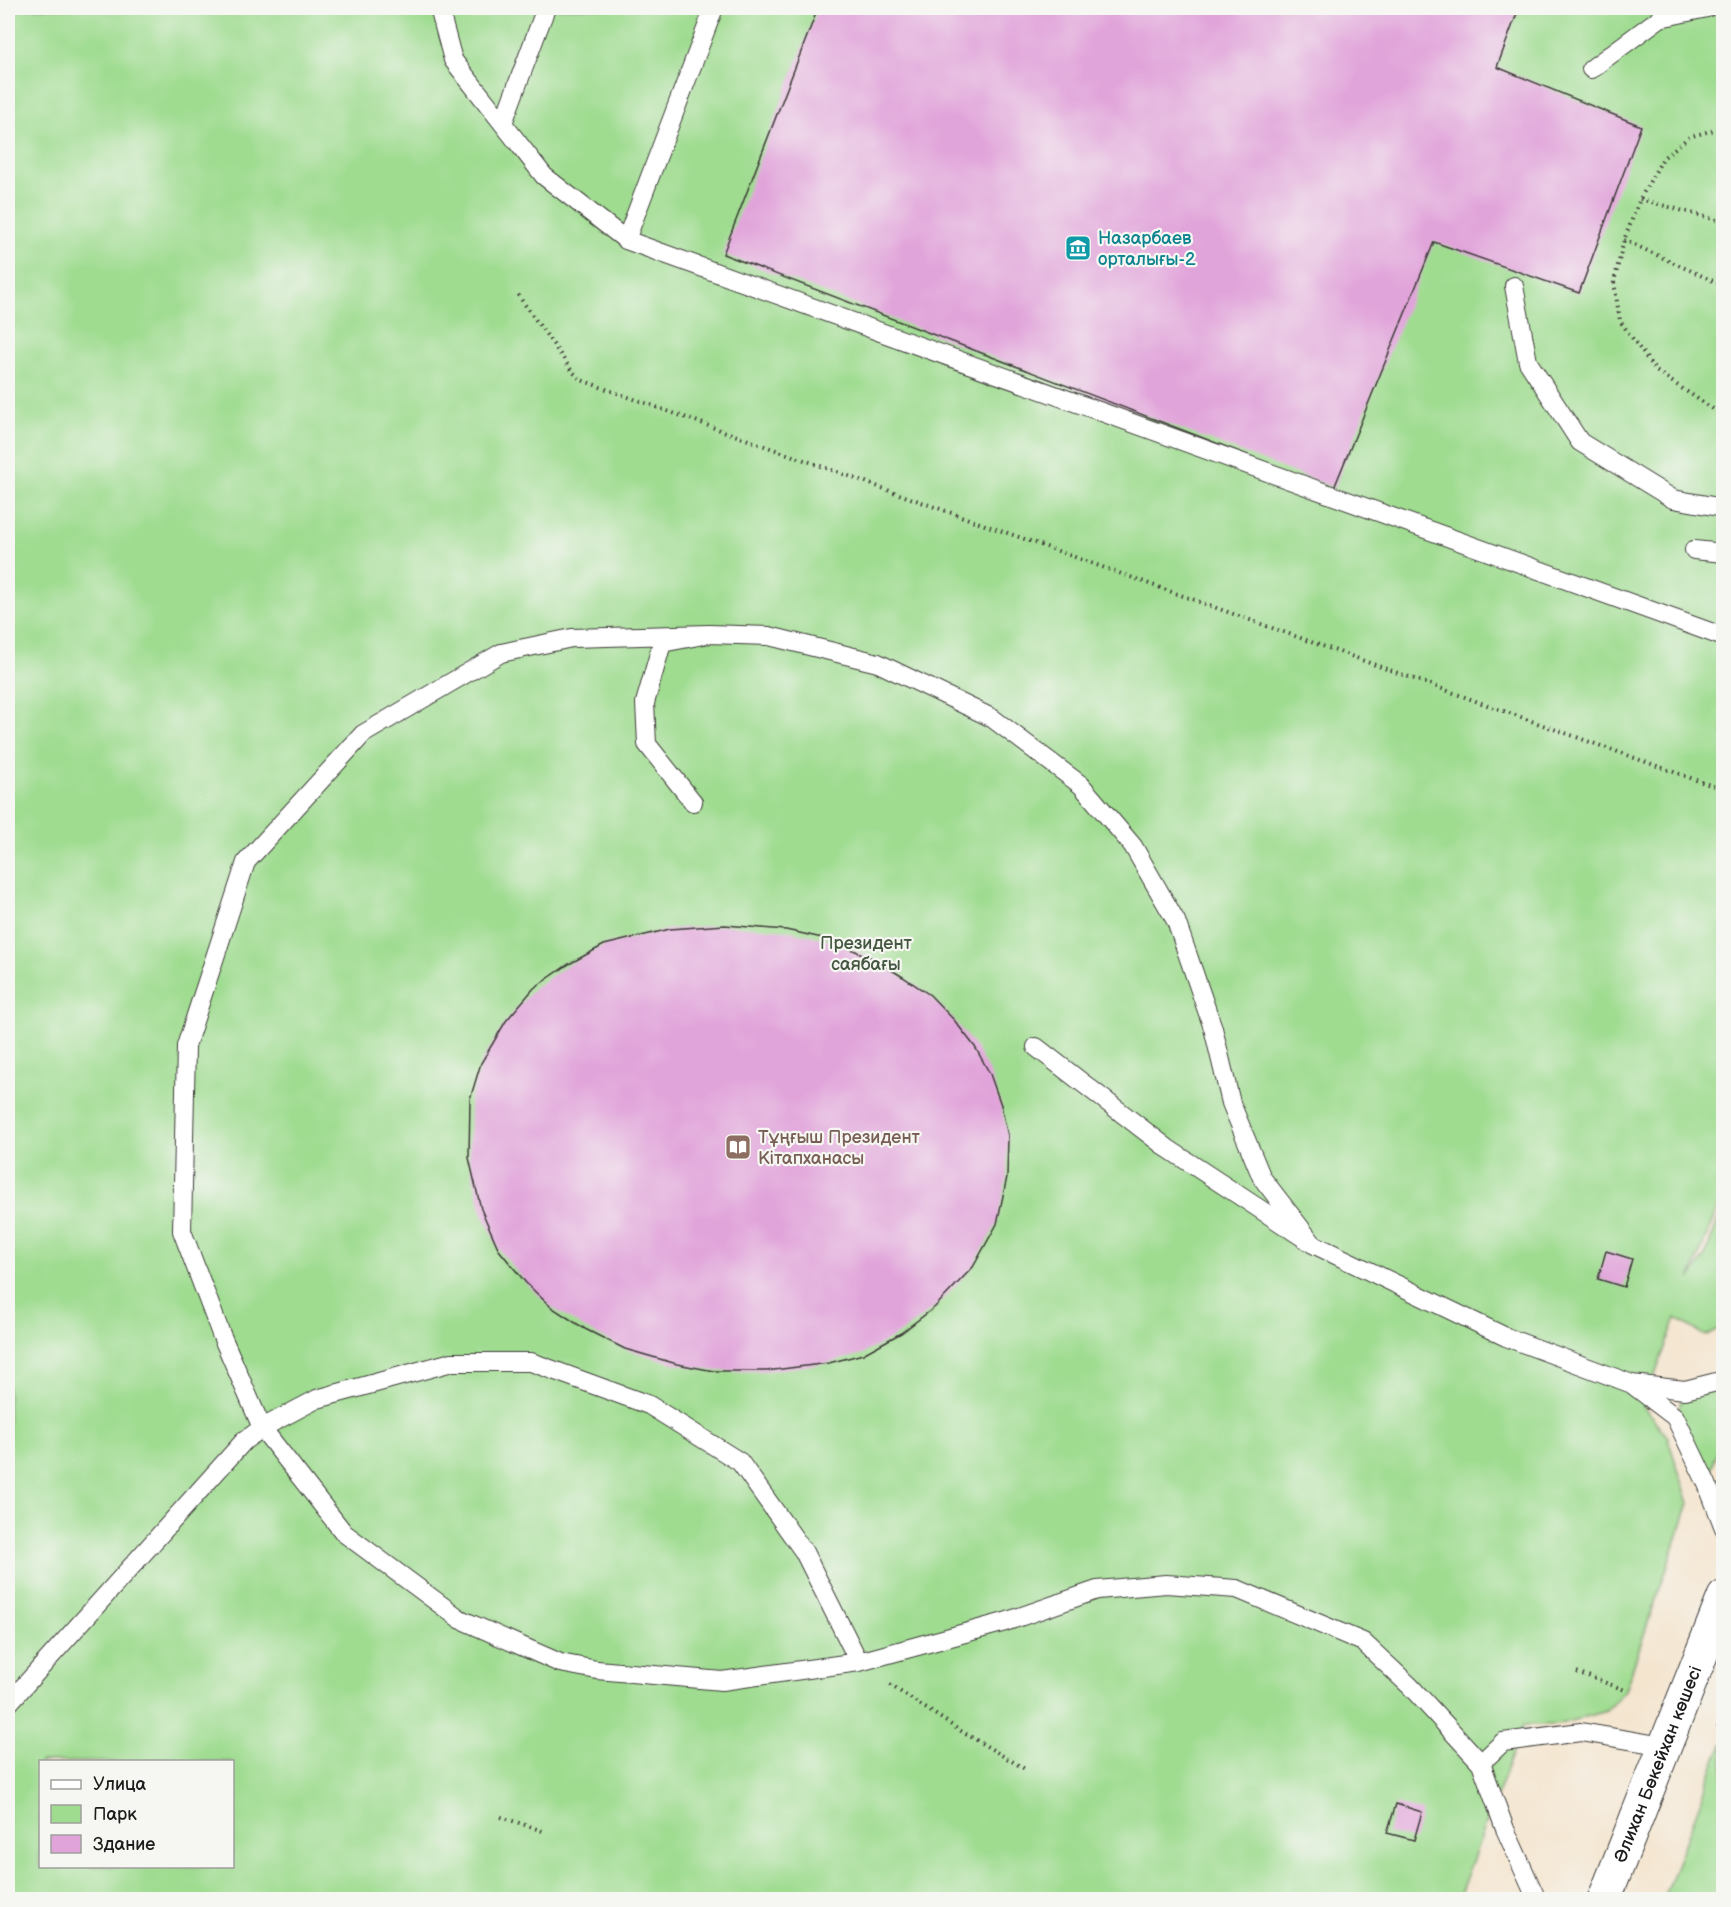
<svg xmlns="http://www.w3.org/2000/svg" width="1731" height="1907" font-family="'Balsamiq Sans',sans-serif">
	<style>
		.green { fill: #9fdc90; stroke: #5e7c56; stroke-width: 1.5; fill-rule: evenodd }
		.building { fill: #e1a4da }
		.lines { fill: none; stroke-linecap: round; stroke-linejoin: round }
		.service-casing { stroke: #3c3a37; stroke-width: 20 }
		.tertiary-casing { stroke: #3c3a37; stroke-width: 35 }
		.path { stroke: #3c3a37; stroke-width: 4; stroke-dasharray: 1.5 4.5; stroke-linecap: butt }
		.service { stroke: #fff; stroke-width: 18 }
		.tertiary { stroke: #fff; stroke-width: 33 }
		.labels { text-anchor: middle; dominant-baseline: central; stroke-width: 4.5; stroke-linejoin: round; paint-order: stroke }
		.culture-label { font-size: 18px; fill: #0d838f; stroke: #f6f6f2; text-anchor: start }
		.park-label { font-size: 18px; fill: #43563f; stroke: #f6f6f2 }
		.education-label { font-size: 18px; fill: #785e54; stroke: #f6f6f2; text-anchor: start }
		.street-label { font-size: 18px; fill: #1c1c1c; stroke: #f6f6f2 }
	</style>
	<rect width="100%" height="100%" fill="#f6f6f2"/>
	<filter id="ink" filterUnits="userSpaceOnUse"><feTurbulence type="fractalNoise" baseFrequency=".0167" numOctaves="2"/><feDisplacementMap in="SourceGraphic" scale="12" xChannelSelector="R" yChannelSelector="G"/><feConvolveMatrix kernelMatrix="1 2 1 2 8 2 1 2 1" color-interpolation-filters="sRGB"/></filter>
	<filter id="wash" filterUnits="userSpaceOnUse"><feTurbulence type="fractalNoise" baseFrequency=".008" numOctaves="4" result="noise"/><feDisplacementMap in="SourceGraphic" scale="24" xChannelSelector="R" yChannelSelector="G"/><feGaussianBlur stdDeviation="1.35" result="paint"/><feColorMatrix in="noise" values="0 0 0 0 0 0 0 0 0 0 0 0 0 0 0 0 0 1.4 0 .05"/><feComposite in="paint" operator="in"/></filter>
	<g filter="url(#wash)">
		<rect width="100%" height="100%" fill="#f4e5cf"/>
		<path class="green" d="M8,8H1723L1724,1191L1690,1279L1705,1256L1723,1207V1326L1705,1336L1676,1318L1643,1406L1667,1436L1689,1503L1625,1690L1607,1711L1556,1725H1523L1458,1899L8,1900ZM40,1762H232V1866H40Z
			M1723,1380V1433L1707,1484L1675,1417L1685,1390Z
			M1723,1742V1899H1663Z"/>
		<g id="blocks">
			<path class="building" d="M818,8H1519L1497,67L1641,126L1579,293L1434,242L1334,488L723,254Z
				M725,925L786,930L827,939L872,958L903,977L930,995L954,1020L975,1047L990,1074L1001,1105L1008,1136L1007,1177L997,1224L973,1267L935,1307L901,1333L863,1354L829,1363L766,1371H714L677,1364L625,1349L585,1329L551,1307L526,1283L499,1250L481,1209L469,1158L470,1099L481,1063L506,1021L534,988L569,964L604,945L670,929Z
				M1606,1251L1632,1259L1624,1287L1598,1279Z
				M1396,1804L1422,1812L1414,1840L1387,1833Z"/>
		</g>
	</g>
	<g filter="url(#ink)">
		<use href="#blocks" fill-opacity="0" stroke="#3c3a37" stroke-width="1.5"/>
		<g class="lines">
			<defs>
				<path id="service" d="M439,8L453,60L544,176L626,240L1724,637
					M1591,69L1660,18L1707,8
					M503,123L546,8
					M626,240L714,8
					M1514,286L1528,362L1580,442L1673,499L1724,508
					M1694,550L1724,553
					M709,634L572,638L501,653L363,734L246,862L186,1046L182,1231L221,1334L262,1428L344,1533L460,1619L560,1663L597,1670L722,1681L859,1662L1005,1622L1097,1590L1166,1584L1237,1589L1363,1642L1410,1686L1481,1763L1505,1829L1537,1900
					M693,802L647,744L645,703L662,643L709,634L769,636L878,663L992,718L1081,785L1133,846L1176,921L1213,1028L1231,1103L1262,1178L1313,1244
					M1036,1047L1167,1148L1313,1244L1506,1337L1632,1384L1685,1390L1724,1380
					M1633,1385L1675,1417L1707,1484L1724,1528
					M8,1704L244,1441L262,1428L317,1399L452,1362H531L649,1405L740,1462L804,1552L859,1662
					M1481,1763L1503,1742L1581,1732L1664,1746"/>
				<g id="tertiary">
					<path id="s1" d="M1604,1900L1724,1597"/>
				</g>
			</defs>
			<use href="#service" class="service-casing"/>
			<use href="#tertiary" class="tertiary-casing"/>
			<path class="path" d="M1724,127L1689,137L1663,158L1640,199L1624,240L1614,282L1620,321L1656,371L1713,409L1724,411
				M1640,199L1724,222
				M1624,240L1724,286
				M518,295L572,371L581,380L1724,790
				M1577,1672L1625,1690
				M890,1685L956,1728L1025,1769
				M1717,1725L1724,1728
				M501,1817L543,1831"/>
			<use href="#service" class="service"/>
			<use href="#tertiary" class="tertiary"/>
		</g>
	</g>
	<defs>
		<symbol id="museum-square" viewBox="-11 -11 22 22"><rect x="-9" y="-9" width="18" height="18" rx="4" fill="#0f9aa8" stroke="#f6f6f2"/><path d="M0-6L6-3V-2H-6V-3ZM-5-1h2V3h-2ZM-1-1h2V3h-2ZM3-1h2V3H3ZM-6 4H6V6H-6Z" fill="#fff"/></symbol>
		<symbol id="library-square" viewBox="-11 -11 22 22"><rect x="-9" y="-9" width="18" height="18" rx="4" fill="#8d6e63" stroke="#f6f6f2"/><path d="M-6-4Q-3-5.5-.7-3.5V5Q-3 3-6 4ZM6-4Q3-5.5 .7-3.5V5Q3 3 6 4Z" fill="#fff"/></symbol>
	</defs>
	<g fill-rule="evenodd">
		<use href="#museum-square" x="1063" y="233" width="30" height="30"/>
		<use href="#library-square" x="723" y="1132" width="30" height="30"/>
	</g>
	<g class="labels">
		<g class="culture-label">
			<text x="1098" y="238">Назарбаев<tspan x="1098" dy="21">орталығы-2</tspan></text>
		</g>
		<g class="park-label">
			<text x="866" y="943">Президент<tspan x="866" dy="21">саябағы</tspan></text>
		</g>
		<g class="education-label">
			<text x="758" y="1137">Тұңғыш Президент<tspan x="758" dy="21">Кітапханасы</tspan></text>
		</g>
		<g class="street-label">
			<text stroke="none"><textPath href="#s1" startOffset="146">Әлихан Бөкейхан көшесі</textPath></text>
		</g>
	</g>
	<rect width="1731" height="1907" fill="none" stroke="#f6f6f2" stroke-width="30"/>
	<rect x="39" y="1760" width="195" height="108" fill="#f6f6f2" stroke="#9f9f9c" stroke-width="1.5"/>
	<rect x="51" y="1780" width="30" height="9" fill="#ffffff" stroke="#9f9f9c" stroke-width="1.5"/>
	<text x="93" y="1790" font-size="18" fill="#1c1c1c">Улица</text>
	<rect x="51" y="1805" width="30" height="18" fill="#9fdc90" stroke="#9f9f9c" stroke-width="1.5"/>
	<text x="93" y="1820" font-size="18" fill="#1c1c1c">Парк</text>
	<rect x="51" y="1835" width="30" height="18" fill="#e1a4da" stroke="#9f9f9c" stroke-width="1.5"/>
	<text x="93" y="1850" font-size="18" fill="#1c1c1c">Здание</text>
</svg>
